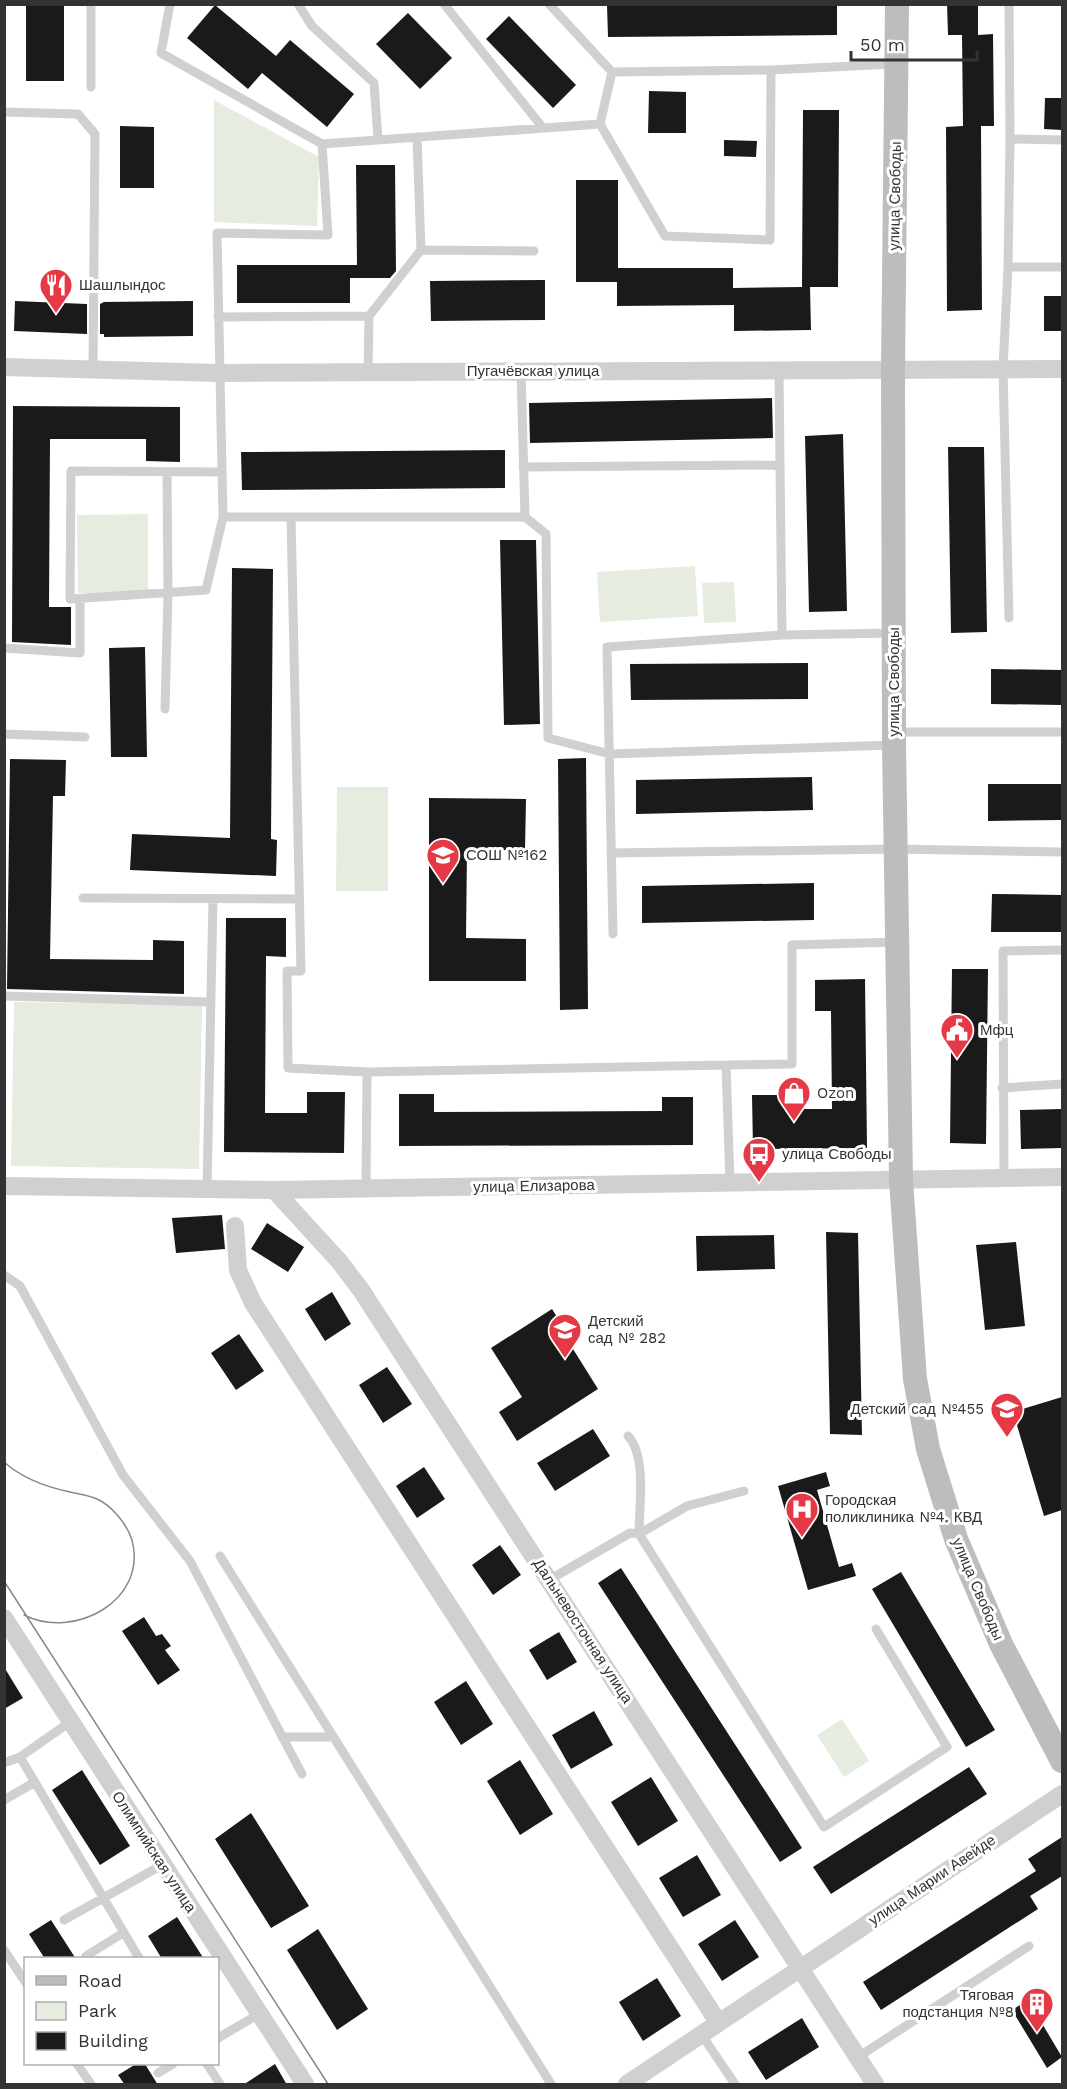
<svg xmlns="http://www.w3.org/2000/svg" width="1067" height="2089" font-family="'Work Sans',sans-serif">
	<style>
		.green { fill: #e6ecdf }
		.building { fill: #1a1a1a }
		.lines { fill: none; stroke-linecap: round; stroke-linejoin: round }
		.lane { stroke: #d0d0d0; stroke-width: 9 }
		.street { stroke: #d0d0d0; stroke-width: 18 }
		.secondary { stroke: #bdbdbd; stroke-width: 24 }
		.tram { stroke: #888; stroke-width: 1.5 }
		.labels { text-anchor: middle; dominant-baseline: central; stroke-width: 6; stroke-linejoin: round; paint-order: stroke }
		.street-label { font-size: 15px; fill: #333; stroke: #fff }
		.poi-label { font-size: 15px; fill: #333; stroke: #fff; text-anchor: start }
	</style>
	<rect width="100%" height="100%" fill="#fff"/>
	<path class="green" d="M214,100L319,157L317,226L214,222Z
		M148,514V592L78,593L77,515Z
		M695,566L698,616L600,622L597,572Z
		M734,582L736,622L704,623L702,583Z
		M337,787H388V891H336Z
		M14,1002L202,1005L199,1169L11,1166Z
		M842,1719L869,1761L844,1777L817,1735Z"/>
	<path class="building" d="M26,4H64V81H26Z
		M837,4V35L608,37L607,5Z
		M947,4H978V35L993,34L994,126H981L982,310L947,311L946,127L963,126L962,35H948Z
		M215,5L276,56L290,40L354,94L327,127L262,73L248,89L187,38Z
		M408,13L452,58L420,89L376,44Z
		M509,16L576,85L553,108L486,39Z
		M649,91L686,92V133H648Z
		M1045,98H1062V130L1044,129Z
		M803,110H839L838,287H810L811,330L734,331V305L617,306V282H576V180H618V268H733V288L802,287Z
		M120,126L154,127V188H120Z
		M724,140L757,141L756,157L724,156Z
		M356,165H395L396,271L390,278H350V303H237V265H357Z
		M545,280V320L431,321L430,281Z
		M1044,296H1062V331H1044Z
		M15,301L87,304V334L14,331Z
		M193,301V336L104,337V334H100V304L104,302Z
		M772,398L773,438L530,443L529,403Z
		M13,406L180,407V462L146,461V439H50L49,607H71V645L12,642Z
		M843,434L847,611L809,612L805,436Z
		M948,447H984L987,632L951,633Z
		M505,450V488L242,490L241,452Z
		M500,540H536L540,724L504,725Z
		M232,568L273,569L271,839L277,840L276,876L130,870L132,834L230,838Z
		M145,647L147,757H111L109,648Z
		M808,663V699L631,700L630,664Z
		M991,669L1062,670V705L991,704Z
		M586,758L588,1009L560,1010L558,759Z
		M10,759L66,760L65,796H53L50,959L153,960V940L184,941V994L7,989Z
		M812,777L813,810L636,814V780Z
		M988,784H1062V820L988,821Z
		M429,798L526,799L525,850H467L466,938L526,939V981H429Z
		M814,883V920L642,923V886Z
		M992,894L1062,895V932H991Z
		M226,918H286V957L266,956L265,1113H307V1092H345L344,1153L224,1152Z
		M952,969H988L986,1144L950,1143Z
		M865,979L867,1148L753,1149L752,1095H790V1109H832L831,1011H815V980Z
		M399,1094H434V1112L662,1111V1097H693V1145L399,1146Z
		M1062,1109V1148L1021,1149L1020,1110Z
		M222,1215L225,1249L176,1253L172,1218Z
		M267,1223L304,1247L288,1272L251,1249Z
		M826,1232L858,1233L862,1435L830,1434Z
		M774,1235L775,1269L697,1271L696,1236Z
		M1016,1242L1025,1326L985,1330L976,1245Z
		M332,1292L351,1324L325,1341L305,1309Z
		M552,1309L571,1339L568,1341L598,1389L517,1441L499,1412L522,1397L491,1348Z
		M239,1334L264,1371L236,1390L211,1353Z
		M387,1367L412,1404L383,1423L359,1385Z
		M1062,1397V1510L1044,1516L1013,1412Z
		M593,1429L610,1456L555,1491L537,1463Z
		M424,1467L445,1499L417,1518L396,1486Z
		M826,1472L830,1486L817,1490L839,1567L852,1563L856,1576L808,1590L778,1486Z
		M500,1545L521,1575L493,1595L472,1565Z
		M621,1568L802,1848L780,1862L598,1583Z
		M901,1572L995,1730L966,1747L872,1589Z
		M144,1617L156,1636L162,1634L171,1646L165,1650L180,1670L158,1685L122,1631Z
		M559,1632L577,1662L547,1680L529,1650Z
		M4,1667L23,1698L4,1709Z
		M466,1681L493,1724L461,1745L434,1702Z
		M594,1711L613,1745L571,1769L552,1735Z
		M520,1760L553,1814L520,1835L487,1781Z
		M969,1767L987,1794L831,1894L813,1867Z
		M82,1770L130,1846L100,1865L52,1790Z
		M651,1777L678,1821L638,1846L611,1802Z
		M251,1813L309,1906L271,1928L215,1839Z
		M1062,1837V1876L1030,1896L1038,1909L881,2010L863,1982L1036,1871L1028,1859Z
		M697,1855L721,1895L683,1917L659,1878Z
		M177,1917L204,1959H162L148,1936Z
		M51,1920L76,1959H45L29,1934Z
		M735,1920L759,1957L722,1981L698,1944Z
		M318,1929L368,2009L337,2030L287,1950Z
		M657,1978L681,2016L643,2041L619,2002Z
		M1028,2000L1062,2057L1047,2068L1012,2010Z
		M802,2018L819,2047L766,2080L748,2052Z
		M136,2064H145L158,2085H125L118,2075Z
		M275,2064L287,2085H243Z"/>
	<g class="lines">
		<path class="lane" d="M91,4V87
			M170,4L161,53L322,144L328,235L217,233L223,517H525L521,371
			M298,4L312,26L374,83L378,140
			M444,4L543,128
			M549,4L612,72L771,70L894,64
			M1009,4L1010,139
			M4,112L78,114L95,134L93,370
			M600,124L612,72
			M1062,140L1010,139L1008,267H1062
			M322,144L600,124L665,236L770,240L771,70
			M421,250L534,251
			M1008,267L1003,369L1009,618
			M369,316L421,250L417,137
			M218,317L369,316L368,372
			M780,465L782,635L894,633
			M523,467L780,465L779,370
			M221,472L71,471L70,599L206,590L223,517
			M291,517L301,971H287L288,1068L367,1072L366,1189
			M525,517L546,534L548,738L610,754L894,745
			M4,648L80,653V599
			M165,709L168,593L167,472
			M894,732H1062
			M4,734L85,737
			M611,853L896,849L1062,852
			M83,898L299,899
			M613,934L607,647L782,635
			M4,996L211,1002
			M367,1072L726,1065
			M1002,1088L1062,1084
			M1004,1176L1003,951L1062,950
			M730,1183L726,1065L792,1064V945L897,942
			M207,1189L213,899
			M4,1275L20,1286L123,1475L190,1561L302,1774
			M628,1436C647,1456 639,1507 639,1534
			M639,1534L687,1506L744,1491
			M220,1556L551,2084
			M549,1580L630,1533L639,1534L824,1827L947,1747L876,1629
			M282,1737H333
			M20,1757L70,1722
			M4,1763L20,1757L139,1958
			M4,1800L35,1782
			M64,1920L162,1865
			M4,1950L26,1983
			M86,1956L123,1933
			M701,2034L735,2084
			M218,2038L259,2014
			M858,2057L1029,1946
			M77,2064L91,2084
			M207,2064L220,2084
			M158,2073L173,2064"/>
		<path class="street" d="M4,367L218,373L1062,369
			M4,1186L274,1190L1062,1177
			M274,1190L339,1261L361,1290L875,2084
			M235,1226L238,1270L253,1303L718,2022
			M4,1618L305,2084
			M627,2084L1062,1794"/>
		<path class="secondary" d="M897,4L893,369L894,745L901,1180L915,1379L928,1449L956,1539L1001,1644L1062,1761"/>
		<path class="tram" d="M4,1462C23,1479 46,1487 70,1492C78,1494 89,1495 97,1499C111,1505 127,1524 132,1540C148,1601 74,1640 24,1615
			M4,1581L328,2084"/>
	</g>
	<defs>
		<symbol id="restaurant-pin" viewBox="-11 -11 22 30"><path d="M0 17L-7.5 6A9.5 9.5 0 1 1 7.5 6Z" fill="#e63946" stroke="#fff"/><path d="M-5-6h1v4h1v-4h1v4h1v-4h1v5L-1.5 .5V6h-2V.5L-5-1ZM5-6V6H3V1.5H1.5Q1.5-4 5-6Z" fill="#fff"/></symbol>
		<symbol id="school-pin" viewBox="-11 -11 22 30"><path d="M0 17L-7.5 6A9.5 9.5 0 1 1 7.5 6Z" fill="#e63946" stroke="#fff"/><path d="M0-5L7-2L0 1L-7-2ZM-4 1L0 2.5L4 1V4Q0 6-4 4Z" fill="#fff"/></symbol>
		<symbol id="civic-pin" viewBox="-11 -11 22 30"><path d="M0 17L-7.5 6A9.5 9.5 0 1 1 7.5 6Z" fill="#e63946" stroke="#fff"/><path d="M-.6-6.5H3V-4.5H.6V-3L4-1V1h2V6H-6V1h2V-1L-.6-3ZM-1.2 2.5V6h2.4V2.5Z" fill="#fff"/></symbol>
		<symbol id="shop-pin" viewBox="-11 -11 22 30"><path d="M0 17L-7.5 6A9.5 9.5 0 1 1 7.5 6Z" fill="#e63946" stroke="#fff"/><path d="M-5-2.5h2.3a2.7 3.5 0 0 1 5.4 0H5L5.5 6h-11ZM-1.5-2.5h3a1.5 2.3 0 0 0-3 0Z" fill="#fff"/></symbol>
		<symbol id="bus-pin" viewBox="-11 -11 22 30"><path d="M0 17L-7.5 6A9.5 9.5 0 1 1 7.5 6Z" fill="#e63946" stroke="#fff"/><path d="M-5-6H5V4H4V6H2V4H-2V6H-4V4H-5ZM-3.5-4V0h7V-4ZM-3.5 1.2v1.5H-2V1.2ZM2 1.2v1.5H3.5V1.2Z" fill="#fff"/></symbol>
		<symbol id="hospital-pin" viewBox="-11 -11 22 30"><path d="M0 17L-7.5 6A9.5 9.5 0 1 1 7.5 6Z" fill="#e63946" stroke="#fff"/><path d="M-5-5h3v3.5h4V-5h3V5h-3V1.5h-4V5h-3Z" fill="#fff"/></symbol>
		<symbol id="building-pin" viewBox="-11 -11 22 30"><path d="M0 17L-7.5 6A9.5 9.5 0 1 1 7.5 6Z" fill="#e63946" stroke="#fff"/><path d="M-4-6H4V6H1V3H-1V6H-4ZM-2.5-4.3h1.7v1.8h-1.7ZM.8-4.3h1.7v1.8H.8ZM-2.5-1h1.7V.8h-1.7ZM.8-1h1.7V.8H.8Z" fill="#fff"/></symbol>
	</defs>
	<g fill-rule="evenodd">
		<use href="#restaurant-pin" x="37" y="266" width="38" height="52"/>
		<use href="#school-pin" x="424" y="836" width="38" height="52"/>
		<use href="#civic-pin" x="938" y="1011" width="38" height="52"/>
		<use href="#shop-pin" x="775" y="1074" width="38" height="52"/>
		<use href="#bus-pin" x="740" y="1135" width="38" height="52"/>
		<use href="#school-pin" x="546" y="1311" width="38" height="52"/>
		<use href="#school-pin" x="988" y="1390" width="38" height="52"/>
		<use href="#hospital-pin" x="783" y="1490" width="38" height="52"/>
		<use href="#building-pin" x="1018" y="1985" width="38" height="52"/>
	</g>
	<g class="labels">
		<g class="street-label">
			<text transform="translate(895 196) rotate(-89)">улица Свободы</text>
			<text x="533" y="371">Пугачёвская улица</text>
			<text transform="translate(894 682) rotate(-90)">улица Свободы</text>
			<text transform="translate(534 1186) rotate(-1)">улица Елизарова</text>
			<text transform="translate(978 1589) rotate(67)">улица Свободы</text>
			<text transform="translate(583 1631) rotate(57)">Дальневосточная улица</text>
			<text transform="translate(154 1852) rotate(57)">Олимпийская улица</text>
			<text transform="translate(932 1880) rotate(-34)">улица Марии Авейде</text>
		</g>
		<g class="poi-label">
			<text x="79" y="285">Шашлындос</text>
			<text x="466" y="855">СОШ №162</text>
			<text x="980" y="1030">Мфц</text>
			<text x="817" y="1093">Ozon</text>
			<text x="782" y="1154">улица Свободы</text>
			<text x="588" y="1321">Детский<tspan x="588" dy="17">сад № 282</tspan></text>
			<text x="984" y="1409" text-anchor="end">Детский сад №455</text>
			<text x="825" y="1500">Городская<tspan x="825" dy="17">поликлиника №4. КВД</tspan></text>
			<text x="1014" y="1995" text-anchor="end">Тяговая<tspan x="1014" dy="17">подстанция №8</tspan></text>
		</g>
	</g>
	<rect width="1067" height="2089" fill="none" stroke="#333333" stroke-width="12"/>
	<rect x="24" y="1957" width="195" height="108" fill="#ffffff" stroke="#adadad" stroke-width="1.5"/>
	<rect x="36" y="1976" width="30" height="9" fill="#bdbdbd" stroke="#adadad" stroke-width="1.5"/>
	<text x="78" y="1987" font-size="18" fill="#333333">Road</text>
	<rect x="36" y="2002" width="30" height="18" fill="#e6ecdf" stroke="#adadad" stroke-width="1.5"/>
	<text x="78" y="2017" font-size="18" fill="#333333">Park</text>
	<rect x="36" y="2032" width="30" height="18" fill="#1a1a1a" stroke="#adadad" stroke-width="1.5"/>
	<text x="78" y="2047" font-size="18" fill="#333333">Building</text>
	<path d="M851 51v9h126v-9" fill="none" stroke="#333333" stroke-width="3"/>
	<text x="860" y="51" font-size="18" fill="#333333" stroke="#ffffff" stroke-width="4.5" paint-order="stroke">50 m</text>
</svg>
